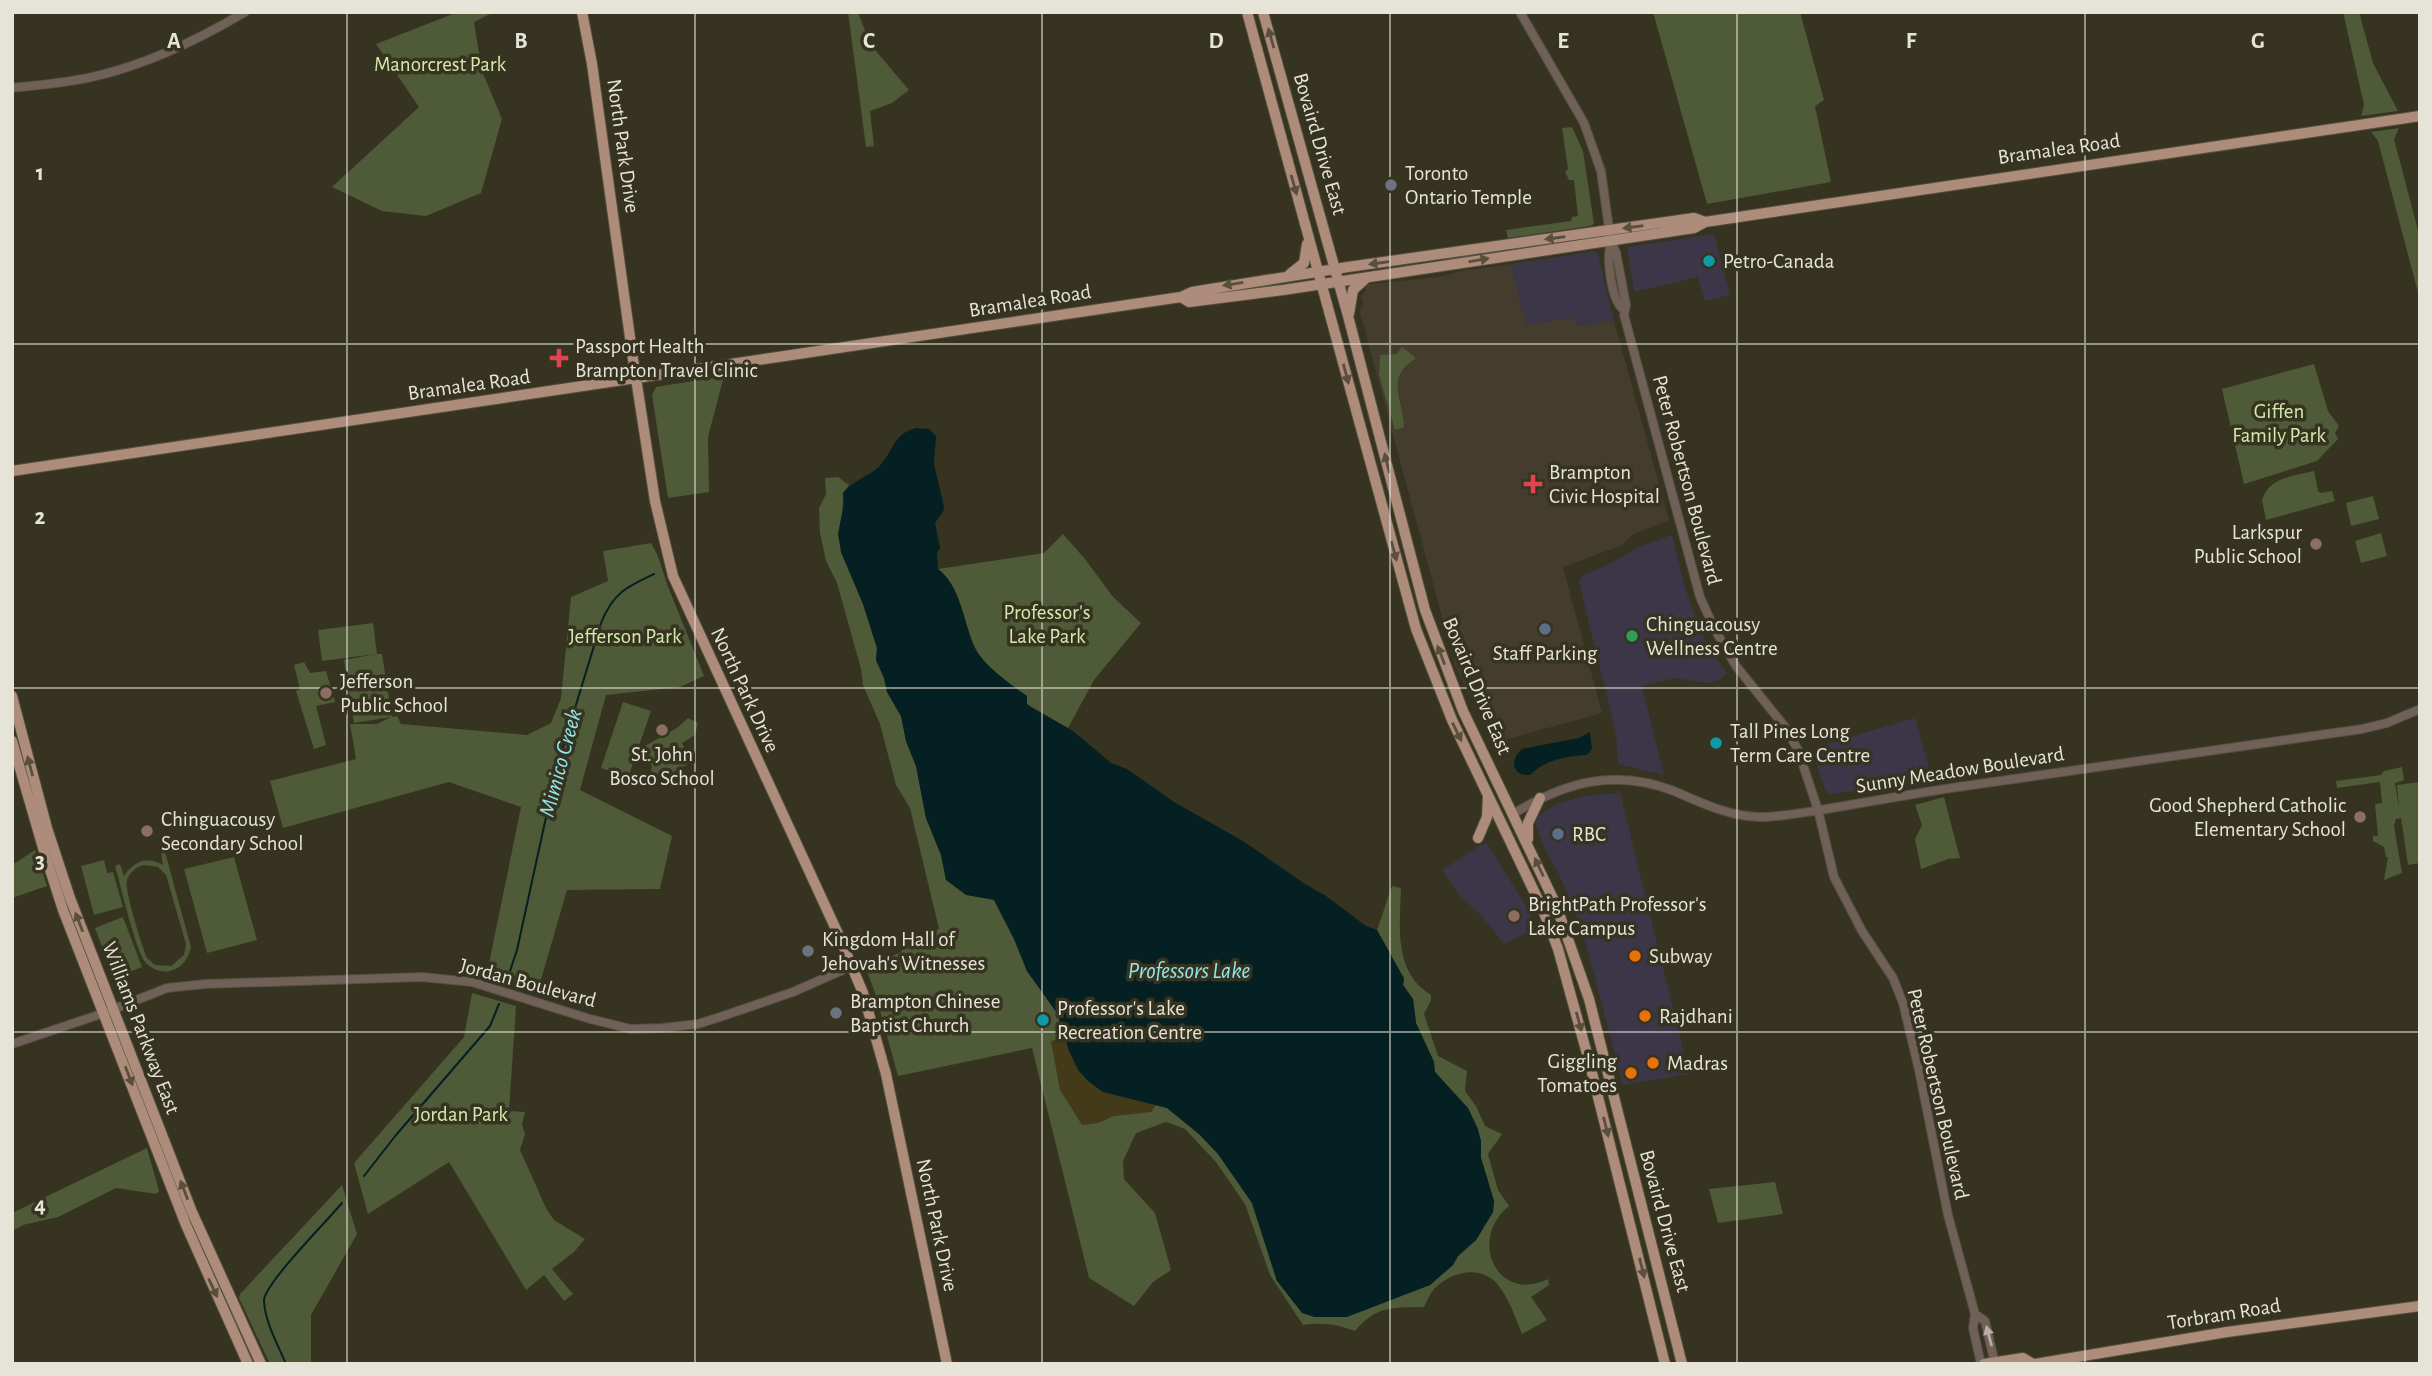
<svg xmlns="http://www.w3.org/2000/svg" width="2432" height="1376" font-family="'Alegreya Sans',sans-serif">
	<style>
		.commercial { fill: #3c3748 }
		.medical { fill: #443c2c }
		.green { fill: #4e5a38; fill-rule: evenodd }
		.sand { fill: #423a19 }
		.water { fill: #052022 }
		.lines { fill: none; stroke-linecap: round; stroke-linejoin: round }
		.stream { stroke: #052022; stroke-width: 2 }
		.minor-casing { stroke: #524f3d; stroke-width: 10 }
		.major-casing { stroke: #524f3d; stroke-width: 12 }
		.minor { stroke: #706058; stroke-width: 8 }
		.major { stroke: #ad8c7c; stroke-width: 10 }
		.oneway { fill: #5a4e3c }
		.oneway2 { fill: #b7afa5 }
		.grid { fill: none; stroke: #e6e4d8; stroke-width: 2; stroke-opacity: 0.55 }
		.worship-dot { fill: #6b7280; stroke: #363320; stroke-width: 2.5 }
		.culture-dot { fill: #0f9aa8; stroke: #363320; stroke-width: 2.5 }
		.health-dot { fill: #e0444e; stroke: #363320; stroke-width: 2.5 }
		.education-dot { fill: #8d6e63; stroke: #363320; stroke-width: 2.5 }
		.service-dot { fill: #5c6f8a; stroke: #363320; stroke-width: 2.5 }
		.leisure-dot { fill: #2e9e5b; stroke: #363320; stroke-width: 2.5 }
		.food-dot { fill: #e8710a; stroke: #363320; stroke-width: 2.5 }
		.labels { text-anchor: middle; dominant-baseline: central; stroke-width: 7; stroke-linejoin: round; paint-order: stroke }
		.park-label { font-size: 21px; fill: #d4eaac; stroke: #363320 }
		.street-label { font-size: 21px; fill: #e6e4d8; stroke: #363320 }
		.poi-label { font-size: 21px; fill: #e6e4d8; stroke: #363320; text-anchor: start }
		.water-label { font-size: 23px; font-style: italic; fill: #91e8ec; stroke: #363320 }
		.grid-label { font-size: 23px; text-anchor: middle; font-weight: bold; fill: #e6e4d8; stroke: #363320; stroke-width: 7; stroke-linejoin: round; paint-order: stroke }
	</style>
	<rect width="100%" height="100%" fill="#363320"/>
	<path class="commercial" d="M1714,234L1730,295L1705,301L1698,277L1634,292L1627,247Z
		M1595,251L1598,254L1614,321L1578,326L1573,317L1526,325L1511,264Z
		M1672,535L1685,588L1697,621L1708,648L1727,673L1719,680L1707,683L1675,678L1642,686L1664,775L1618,764L1616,734L1579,582L1583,575L1606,566L1641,546Z
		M1915,718L1928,764L1929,782L1830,794L1826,792L1812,753L1815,750L1833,742Z
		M1620,793L1689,1074L1623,1085L1585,940L1560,876L1545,849L1535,823L1539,815L1557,804L1590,795Z
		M1486,842L1526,906L1536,928L1504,944L1482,916L1460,896L1442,870Z"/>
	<path class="medical" d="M1511,264L1526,325L1573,317L1578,326L1614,321L1669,520L1634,534L1620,546L1563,567L1602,713L1493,743L1455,665L1359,309L1364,305L1361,296L1366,290L1364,286L1369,284L1437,277L1467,270Z"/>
	<path class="green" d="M458,12H494L474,22L482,71L502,119L481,193L426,216L382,211L332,187L419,107L376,44Z
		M848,12H858L870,44L909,90L892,103L870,111L874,146L866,147Z
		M1653,12H1800L1824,100L1815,106L1831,182L1707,204Z
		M2343,12H2359L2373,63L2398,111L2361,116L2364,105Z
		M1572,127L1583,151L1594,224L1590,226L1508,238L1506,230L1571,221L1572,217L1578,216L1574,180H1569L1565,172L1568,169L1562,128Z
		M2399,128L2394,139L2420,238V300L2378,141L2371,132Z
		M1402,347L1416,358C1384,378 1403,398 1404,427L1395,430L1379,375L1380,355L1397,354Z
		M2314,364L2328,411L2339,426L2335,433L2338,439L2317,461L2244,484L2222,389Z
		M724,376L708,437L709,492L668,498L652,395L656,387Z
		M2314,471L2318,491L2321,493L2332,491L2335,501L2266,520L2262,500C2269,477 2294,476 2314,471Z
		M838,477L849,485L843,493L841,552L863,604L877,648L876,660L884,678L887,692L901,716L906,741L916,766L926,818L941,855L946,880L994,900L1014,939L1027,971L1057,1013L1069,1051L1122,1097L1167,1108L1199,1134L1218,1154L1252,1203L1277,1281L1405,1294L1430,1285L1453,1265L1458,1256L1476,1240L1493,1212L1494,1201L1481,1158V1141L1467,1108L1435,1072L1434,1062L1416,1023L1413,999L1403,985L1404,978L1377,930L1392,886L1401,888C1400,926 1393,972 1431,995V1000L1424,1014L1438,1056L1467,1071L1465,1091L1476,1106L1485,1126L1502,1134L1488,1154L1498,1190L1509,1206C1467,1240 1498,1304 1548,1279L1549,1285L1531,1297L1547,1320L1522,1334C1516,1319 1510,1302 1501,1289C1485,1264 1454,1270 1435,1288C1430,1293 1427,1301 1424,1307C1392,1308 1377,1305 1355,1331C1338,1324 1321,1322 1303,1325L1270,1275L1245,1204L1216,1162L1185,1129L1166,1122L1136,1133L1123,1161L1124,1179L1155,1213L1171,1270L1153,1282L1134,1306L1089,1278L1032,1048L898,1076L876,996L866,968L901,952L907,939L939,929L910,808L896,785L880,724L863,685L861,669L837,583L826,561L820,533L819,508L826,494L825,478Z
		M2373,496L2379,519L2351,526L2346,503Z
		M2381,533L2387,556L2361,563L2355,541Z
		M1063,534L1085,559L1113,597L1141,623L1094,680L1068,728L1027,704V696C1010,685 984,666 975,648C963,622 962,587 938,569L1044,553Z
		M651,543L658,556L667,584L704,676L680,687L606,695L580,790L672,836L660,889L567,890L538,990L487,973L521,807L449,782L283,828L270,781L356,759L350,724H377L391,717L354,723L344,660L376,654L322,661L318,630L373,623L377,654H382L392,717L397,716L401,724L527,735L551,723L561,698L571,597L608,581L603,551Z
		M304,662L310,673L326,671L335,702L316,706L326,745L314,749L296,691L300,689L294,665Z
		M623,702L651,711L628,778L601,768Z
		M688,718L698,723L695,735L682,743L691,762L671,774L669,770L649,779L652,766L643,747L677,728Z
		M2402,767L2404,780L2395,783L2399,809L2397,785L2420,782V863L2408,865L2401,818L2396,819L2394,826L2402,873L2384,880L2388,857H2386L2384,847L2373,841V836H2378L2375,804L2382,803L2380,782L2337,788L2336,781L2381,775L2384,771Z
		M1944,797L1960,858L1948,859L1921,869L1915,839L1922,825L1915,805Z
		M35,850L47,886L12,898V865Z
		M165,852L191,947C188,958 183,968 170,971C161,973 151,969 145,962C135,949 121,886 115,866L120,864L124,876C134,861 147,856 163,865L161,854ZM143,865L158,867L166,875L186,944L184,955L171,966L155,965L147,958C142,946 124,890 127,880C130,872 135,868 143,865Z
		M234,857L257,940L207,953L184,869Z
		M104,860L107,873L113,872L123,907L94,915L81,866Z
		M123,917L142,967L114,978L95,928Z
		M472,993L516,1006L509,1111L525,1112L522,1125L525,1134L520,1150L546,1208L554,1220L585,1239L574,1252L552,1269L573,1294L564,1301L544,1275L526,1290L449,1162L368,1214L354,1163L464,1037Z
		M147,1148L159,1191L156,1194L116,1188L58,1217L23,1225L12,1231V1213Z
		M1775,1182L1783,1214L1718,1223L1709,1189Z
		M342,1185L357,1234L311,1315V1364H270L239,1298L240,1294Z"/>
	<path class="sand" d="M1065,1038C1080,1090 1109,1094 1156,1105L1151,1112L1114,1116L1098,1123L1082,1125L1060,1090L1051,1041Z"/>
	<path class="water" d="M916,428L929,429L936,436L934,464L944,507L943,512L935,523L940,548L937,553L938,569C961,587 963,622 975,648C984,666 1010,684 1027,696V704L1032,708L1073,731L1111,763L1127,769L1174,802L1243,841L1305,884L1326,896L1366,926L1377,930L1404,979L1403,985L1413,999L1416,1023L1434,1062L1435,1072L1468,1108L1478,1129L1481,1141V1158L1494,1201L1493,1212L1476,1240L1458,1256L1453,1265L1430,1285L1347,1317H1314L1302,1313L1277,1281L1252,1203L1218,1154L1199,1134L1167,1108L1103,1092L1089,1082L1078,1070L1069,1051L1057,1013L1027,971L1014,939L994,900L966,895L946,880L941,855L926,818L916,766L906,741L901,716L887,692L884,678L876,660L877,648L863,604L841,552L838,534L844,503L843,493C854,479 872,476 882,463C896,446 893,435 916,428Z
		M1590,732L1592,749L1587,755C1567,756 1544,760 1530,775C1511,776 1510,759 1522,749L1579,738Z"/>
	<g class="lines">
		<path class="stream" d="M508,977L517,950L557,767L601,623C613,593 626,587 654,574
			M364,1176L396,1135L490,1026L499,1004
			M286,1364C278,1345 265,1322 264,1301C263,1285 328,1220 342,1203"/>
		<defs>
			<path id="minor" d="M1520,12L1584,123L1601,171L1611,243L1616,252L1626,305L1624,315L1700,597L1714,628L1736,666L1785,727L1798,750L1818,810L1834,877L1862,931L1893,978L1903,1003L1919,1070L1948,1215L1975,1314L1973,1328L1981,1364
				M12,88C39,85 66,83 92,77C146,65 198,40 245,12
				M1611,243C1606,258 1611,301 1624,310
				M1513,814C1565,782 1615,768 1674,791C1702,803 1728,816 1759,817C1786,817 1812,811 1838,807C1878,800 1918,793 1958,787C2092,767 2227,748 2362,729L2387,723L2420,709
				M12,1044L104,1013L167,988L205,984L422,977L472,982L590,1019L631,1029L662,1028L698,1024L720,1017L793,992L852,966
				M1975,1314L1985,1321L1995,1364"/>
			<path id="major" d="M582,12L592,64L633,359L655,501L673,576L840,938L863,993L886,1074L947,1364
				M1247,12L1416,629L1452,720L1543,910L1558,949L1589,1061L1665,1364
				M1263,12L1348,316L1425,610L1463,711L1556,905L1589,999L1682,1364
				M1290,274L1304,263L1307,244
				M1181,297L1189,302L1283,290L1694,228L1705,222L2420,116
				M1349,314L1353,290L1365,279
				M12,471L1181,297L1192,292L1348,267L1694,218L1705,222
				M12,696L47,828L70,898L192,1212L261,1364
				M12,741L44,851L63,910L186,1225L248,1364
				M1478,838L1487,817L1488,795
				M1528,839V823L1540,798
				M1984,1364L2023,1358L2033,1364
				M2035,1364L2227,1332L2420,1306"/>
		</defs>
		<use href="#minor" class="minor-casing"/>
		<use href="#major" class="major-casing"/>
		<use href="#minor" class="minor"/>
		<use href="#major" class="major"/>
	</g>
	<defs><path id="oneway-solid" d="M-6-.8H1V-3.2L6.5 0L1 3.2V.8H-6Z" transform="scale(1.75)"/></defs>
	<g class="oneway">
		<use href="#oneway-solid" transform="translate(1271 38) rotate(-106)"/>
		<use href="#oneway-solid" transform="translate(1294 185) rotate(74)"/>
		<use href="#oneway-solid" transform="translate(1633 227) rotate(172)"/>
		<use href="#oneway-solid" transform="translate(1555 238) rotate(172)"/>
		<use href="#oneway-solid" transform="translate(1479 260) rotate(-10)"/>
		<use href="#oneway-solid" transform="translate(1379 263) rotate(172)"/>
		<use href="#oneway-solid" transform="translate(1233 284) rotate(171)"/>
		<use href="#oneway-solid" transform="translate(1346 374) rotate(75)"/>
		<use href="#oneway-solid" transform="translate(1387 463) rotate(-104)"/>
		<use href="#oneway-solid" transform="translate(1394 551) rotate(75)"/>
		<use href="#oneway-solid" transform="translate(1441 655) rotate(-111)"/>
		<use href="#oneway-solid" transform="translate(1457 732) rotate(64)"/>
		<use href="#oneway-solid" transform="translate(30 766) rotate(-105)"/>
		<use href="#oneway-solid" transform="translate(1539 867) rotate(-115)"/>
		<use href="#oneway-solid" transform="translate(79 922) rotate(-111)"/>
		<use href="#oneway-solid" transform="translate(1579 1022) rotate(75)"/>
		<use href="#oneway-solid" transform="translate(129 1076) rotate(69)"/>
		<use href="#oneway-solid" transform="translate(1606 1127) rotate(76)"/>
		<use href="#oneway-solid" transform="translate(184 1190) rotate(-111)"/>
		<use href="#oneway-solid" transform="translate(1642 1268) rotate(76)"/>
		<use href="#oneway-solid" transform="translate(213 1288) rotate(65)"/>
	</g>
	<use class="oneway2" href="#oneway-solid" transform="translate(1989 1336) rotate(-105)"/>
	<path class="grid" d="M347,12V1364M695,12V1364M1042,12V1364M1390,12V1364M1737,12V1364M2085,12V1364M12,344H2420M12,688H2420M12,1032H2420"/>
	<g class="worship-dot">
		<circle cx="1391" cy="185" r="7"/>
		<circle cx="808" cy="951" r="7"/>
		<circle cx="836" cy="1013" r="7"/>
	</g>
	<g class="culture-dot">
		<circle cx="1709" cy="261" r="7"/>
		<circle cx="1716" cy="743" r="7"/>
		<circle cx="1043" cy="1020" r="7"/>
	</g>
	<g class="health-dot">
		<path d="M555.5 347.5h7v7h7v7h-7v7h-7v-7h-7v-7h7z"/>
		<path d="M1529.5 473.5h7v7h7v7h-7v7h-7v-7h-7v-7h7z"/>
	</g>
	<g class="education-dot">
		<circle cx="2316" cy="544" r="7"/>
		<circle cx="326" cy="693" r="7"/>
		<circle cx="662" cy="730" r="7"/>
		<circle cx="2360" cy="817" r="7"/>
		<circle cx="147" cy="831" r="7"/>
		<circle cx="1514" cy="916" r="7"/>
	</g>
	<g class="service-dot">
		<circle cx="1545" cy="629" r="7"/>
		<circle cx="1558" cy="834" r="7"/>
	</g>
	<circle class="leisure-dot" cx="1632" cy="636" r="7"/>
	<g class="food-dot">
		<circle cx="1635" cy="956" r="7"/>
		<circle cx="1645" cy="1016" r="7"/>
		<circle cx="1653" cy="1063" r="7"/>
		<circle cx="1631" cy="1073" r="7"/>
	</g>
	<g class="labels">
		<g class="park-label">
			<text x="440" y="64">Manorcrest Park</text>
			<text x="2279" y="411">Giffen<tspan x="2279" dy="24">Family Park</tspan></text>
			<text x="1047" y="612">Professor's<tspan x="1047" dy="24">Lake Park</tspan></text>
			<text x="625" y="636">Jefferson Park</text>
			<text x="461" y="1114">Jordan Park</text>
		</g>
		<g class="street-label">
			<text transform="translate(1320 144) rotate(74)">Bovaird Drive East</text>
			<text transform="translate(623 146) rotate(82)">North Park Drive</text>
			<text transform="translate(2059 149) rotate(-8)">Bramalea Road</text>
			<text transform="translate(1030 301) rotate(-9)">Bramalea Road</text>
			<text transform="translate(469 385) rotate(-8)">Bramalea Road</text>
			<text transform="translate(1687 480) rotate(75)">Peter Robertson Boulevard</text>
			<text transform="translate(1477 686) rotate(67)">Bovaird Drive East</text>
			<text transform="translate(745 690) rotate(65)">North Park Drive</text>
			<text transform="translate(1960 770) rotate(-9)">Sunny Meadow Boulevard</text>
			<text transform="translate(528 983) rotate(15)">Jordan Boulevard</text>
			<text transform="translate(141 1028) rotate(69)">Williams Parkway East</text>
			<text transform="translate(1938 1094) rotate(77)">Peter Robertson Boulevard</text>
			<text transform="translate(1665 1221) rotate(75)">Bovaird Drive East</text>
			<text transform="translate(937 1225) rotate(78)">North Park Drive</text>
			<text transform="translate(2224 1314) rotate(-9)">Torbram Road</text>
		</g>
		<g class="poi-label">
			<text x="1405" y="173">Toronto<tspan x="1405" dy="24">Ontario Temple</tspan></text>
			<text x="1723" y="261">Petro-Canada</text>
			<text x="575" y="346">Passport Health<tspan x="575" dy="24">Brampton Travel Clinic</tspan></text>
			<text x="1549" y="472">Brampton<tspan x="1549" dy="24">Civic Hospital</tspan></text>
			<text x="2302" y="532" text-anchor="end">Larkspur<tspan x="2302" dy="24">Public School</tspan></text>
			<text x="1646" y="624">Chinguacousy<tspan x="1646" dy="24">Wellness Centre</tspan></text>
			<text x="1545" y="653" text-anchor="middle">Staff Parking</text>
			<text x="340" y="681">Jefferson<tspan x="340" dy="24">Public School</tspan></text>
			<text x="1730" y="731">Tall Pines Long<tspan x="1730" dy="24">Term Care Centre</tspan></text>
			<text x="662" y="754" text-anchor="middle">St. John<tspan x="662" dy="24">Bosco School</tspan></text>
			<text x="2346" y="805" text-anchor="end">Good Shepherd Catholic<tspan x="2346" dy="24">Elementary School</tspan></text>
			<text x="161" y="819">Chinguacousy<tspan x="161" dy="24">Secondary School</tspan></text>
			<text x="1572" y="834">RBC</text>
			<text x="1528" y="904">BrightPath Professor's<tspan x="1528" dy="24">Lake Campus</tspan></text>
			<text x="822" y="939">Kingdom Hall of<tspan x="822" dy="24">Jehovah's Witnesses</tspan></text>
			<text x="1649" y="956">Subway</text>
			<text x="850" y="1001">Brampton Chinese<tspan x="850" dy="24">Baptist Church</tspan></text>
			<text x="1057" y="1008">Professor's Lake<tspan x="1057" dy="24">Recreation Centre</tspan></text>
			<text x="1659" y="1016">Rajdhani</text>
			<text x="1617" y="1061" text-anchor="end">Giggling<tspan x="1617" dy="24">Tomatoes</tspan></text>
			<text x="1667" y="1063">Madras</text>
		</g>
		<g class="water-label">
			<text transform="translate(561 763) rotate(-75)">Mimico Creek</text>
			<text x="1189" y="971">Professors Lake</text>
		</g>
	</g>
	<g class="grid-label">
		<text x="174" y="48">A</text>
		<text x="521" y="48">B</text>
		<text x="869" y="48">C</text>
		<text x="1216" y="48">D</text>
		<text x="1563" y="48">E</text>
		<text x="1911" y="48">F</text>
		<text x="2258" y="48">G</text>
		<text x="40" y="180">1</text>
		<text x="40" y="524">2</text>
		<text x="40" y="868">3</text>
		<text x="40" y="1212">4</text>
	</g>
	<rect width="2432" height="1376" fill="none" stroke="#e6e4d8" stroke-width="28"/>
</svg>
